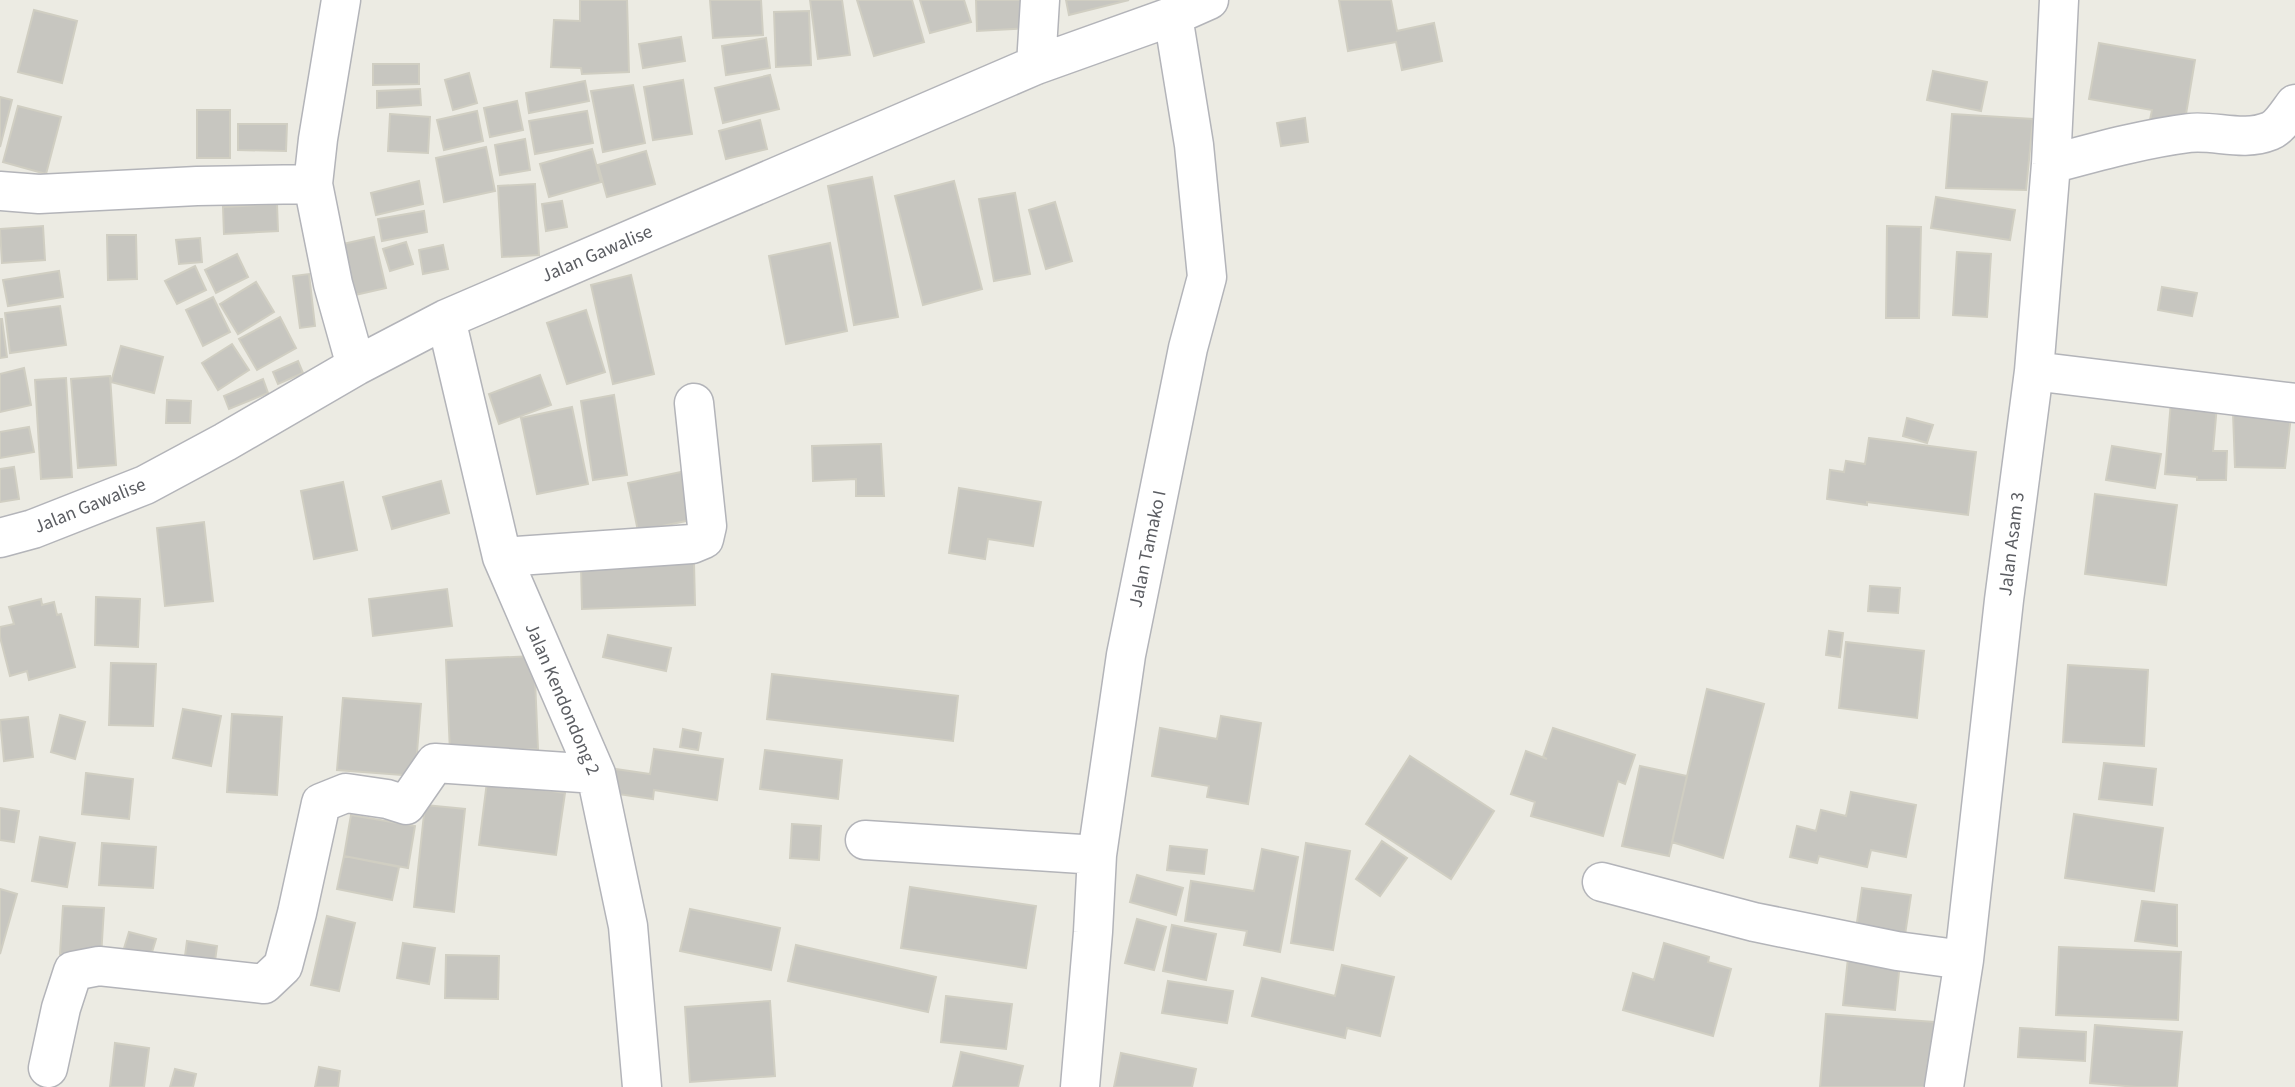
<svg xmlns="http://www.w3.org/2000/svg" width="2295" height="1087" font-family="'Source Sans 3',sans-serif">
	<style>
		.building { fill: #c7c6c0; stroke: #d0cec2; stroke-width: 2 }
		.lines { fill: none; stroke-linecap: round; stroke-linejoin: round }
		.minor-casing { stroke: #b3b4b9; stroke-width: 41 }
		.minor { stroke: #fff; stroke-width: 38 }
		.labels { text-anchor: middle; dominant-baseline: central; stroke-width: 5; stroke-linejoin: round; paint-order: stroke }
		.street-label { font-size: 19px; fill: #5b5d62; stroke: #fff }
	</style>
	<rect width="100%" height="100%" fill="#ecebe3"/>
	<path class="building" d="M580,0H627L629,72L582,74L581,68L551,67L554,20L580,21Z
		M710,0H761L763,35L713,38Z
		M810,0H842L850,55L818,59Z
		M857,0H912L924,42L874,56Z
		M920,0H964L971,22L930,33Z
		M976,0H1027L1029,28L977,31Z
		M1066,0H1129L1069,15Z
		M1339,0H1391L1397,31L1434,23L1442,61L1402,70L1396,42L1348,51Z
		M34,10L77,21L62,83L18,72Z
		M809,11L811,65L776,67L774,12Z
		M681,37L685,61L643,68L639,44Z
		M766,38L770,68L726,75L722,46Z
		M2099,43L2195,60L2184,126L2150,120L2152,110L2089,99Z
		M373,64H419V84L373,85Z
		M1933,71L1987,82L1981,111L1927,100Z
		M469,73L477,103L453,110L445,80Z
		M770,75L779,109L723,123L715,88Z
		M683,80L692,134L653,140L644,87Z
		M585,81L589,101L529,113L526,93Z
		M633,85L645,143L603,152L591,91Z
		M420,89L421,105L377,108V91Z
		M0,97L12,100L0,147Z
		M517,101L523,130L490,137L484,108Z
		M18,106L61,117L46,174L3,162Z
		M197,110H230V158H197Z
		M477,111L483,141L444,150L437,120Z
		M587,111L593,143L535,154L529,121Z
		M390,114L430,117L428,153L388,151Z
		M1952,114L2033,119L2026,190L1946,188Z
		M1305,118L1308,142L1281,146L1277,123Z
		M760,120L767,149L726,159L719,131Z
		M238,124H287L286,151L238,150Z
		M525,139L530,170L500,175L495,145Z
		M486,147L495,191L444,202L436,158Z
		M592,149L601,182L549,197L540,164Z
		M646,151L655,184L607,197L598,165Z
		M872,177L898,317L854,325L828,186Z
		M419,181L423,204L376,215L371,193Z
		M954,181L982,289L923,305L895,196Z
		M535,184L539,255L502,257L498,186Z
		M1015,193L1030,274L994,281L979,199Z
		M1936,197L2015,210L2010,240L1931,228Z
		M562,201L567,227L546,231L542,204Z
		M1055,202L1072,261L1046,269L1029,210Z
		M277,204L278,231L224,234L223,207Z
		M424,211L427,232L382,241L378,219Z
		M43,226L45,260L2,263L0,229Z
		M1887,226L1921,227L1919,318H1886Z
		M107,235H136L137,279L108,280Z
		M374,237L386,288L355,295L343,244Z
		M200,238L202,262L179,264L176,240Z
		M406,242L413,264L390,271L383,249Z
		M830,243L847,331L786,344L769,256Z
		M443,245L448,269L423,274L419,250Z
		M1957,252L1991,254L1987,317L1953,315Z
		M237,254L248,277L216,293L205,270Z
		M195,266L206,290L177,304L165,281Z
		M59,271L63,297L8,306L3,280Z
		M309,274L315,326L300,328L293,276Z
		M631,275L654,374L613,384L591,285Z
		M256,282L274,312L238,334L220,304Z
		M2162,287L2197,293L2192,316L2158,310Z
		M213,297L230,332L203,346L186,310Z
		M60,306L66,345L10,353L5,313Z
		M586,310L605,372L567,384L547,323Z
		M280,317L296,348L257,370L239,339Z
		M0,319H2L7,357L0,358Z
		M232,344L249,370L218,390L202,363Z
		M121,346L163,357L154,393L111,382Z
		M298,361L303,373L278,384L273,372Z
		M24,368L31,405L0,412V374Z
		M540,375L551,405L499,424L489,394Z
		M110,376L116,465L78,468L71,379Z
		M66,378L72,477L41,479L35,380Z
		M263,379L268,393L229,409L224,396Z
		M614,395L627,475L593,480L581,401Z
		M167,400L191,401L190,423H166Z
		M2171,401L2217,405L2213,451H2227L2226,480H2197V477L2165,474Z
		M572,407L588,484L537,494L521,418Z
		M2233,413L2291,416L2285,468L2235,467Z
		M1907,418L1933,425L1927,443L1903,436Z
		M29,427L34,452L0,458V432Z
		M1869,438L1976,452L1968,515L1867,502V505L1827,499L1830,470L1844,472L1846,461L1865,464Z
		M881,444L884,496H856V479L813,481L812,446Z
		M2112,446L2161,454L2155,488L2106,480Z
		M14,467L19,499L0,502V469Z
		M686,471L696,519L638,531L628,483Z
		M441,481L449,513L392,529L383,497Z
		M343,482L357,550L314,559L301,491Z
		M959,488L1041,502L1033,546L988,539L985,559L949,553Z
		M2095,494L2177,505L2166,585L2085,574Z
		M204,522L213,601L165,606L157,528Z
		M694,563L695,605L582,609L581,567Z
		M1870,586L1900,588L1898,613L1868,611Z
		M447,589L452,626L373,636L369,599Z
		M96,597L140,599L138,647L95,645Z
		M41,599L42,605L54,602L57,615L61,614L75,667L29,680L27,671L10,676L0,637V627L14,624L9,607Z
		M1829,631L1843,633L1840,657L1826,655Z
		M608,635L671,648L666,671L603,657Z
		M1846,642L1924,651L1917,718L1839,708Z
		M534,656L538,749L450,752L446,660Z
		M111,663L156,664L153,726L109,725Z
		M2068,665L2148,670L2144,746L2063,742Z
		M772,674L958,696L953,741L767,719Z
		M1707,689L1764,704L1723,858L1672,842Z
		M343,698L421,704L415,776L337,770Z
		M183,709L221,716L211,766L173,758Z
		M232,714L282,717L277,795L227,792Z
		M60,715L85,722L75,759L51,752Z
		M1221,716L1261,723L1248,804L1207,797L1209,786L1152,776L1160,728L1217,739Z
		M28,717L33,757L4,761L0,720Z
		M1553,728L1635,755L1625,784L1618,781L1603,836L1531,816L1535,802L1511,794L1526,751L1547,759L1543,757Z
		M683,729L701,733L698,750L680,747Z
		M654,749L723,759L717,800L654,790L653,799L611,793L615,769L650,774Z
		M765,750L842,760L838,799L760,789Z
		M1410,756L1494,811L1451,879L1366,824Z
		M2104,763L2156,769L2152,805L2099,799Z
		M1640,766L1687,776L1669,856L1622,846Z
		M86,773L133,779L129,819L82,814Z
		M487,782L565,793L556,855L479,845Z
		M1851,792L1916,805L1906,857L1871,850L1867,867L1819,856L1817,863L1790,857L1797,826L1816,831L1821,810L1846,816Z
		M425,805L465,809L454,912L414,907Z
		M0,808L19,811L14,842L0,840Z
		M2074,814L2163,828L2154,891L2065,878Z
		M351,815L415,826L408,868L344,856Z
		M792,824L821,826L819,860L790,858Z
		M40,837L75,843L67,887L32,881Z
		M1382,841L1407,858L1380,896L1356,879Z
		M102,843L156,847L153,888L99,885Z
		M1306,843L1350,851L1333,950L1291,943Z
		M1170,846L1207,850L1204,874L1167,870Z
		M1262,849L1298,857L1280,952L1244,945L1247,931L1185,921L1191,881L1254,891Z
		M344,856L399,867L392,900L337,889Z
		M1137,875L1183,888L1176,915L1130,902Z
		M910,887L1036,906L1026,968L901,948Z
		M1862,888L1911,895L1905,935L1856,929Z
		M0,889L17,894L0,954Z
		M2142,901L2177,905V946L2135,941Z
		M63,906L104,908L101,957L60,954Z
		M690,909L780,928L771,970L680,951Z
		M327,916L355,923L339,991L311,985Z
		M1137,919L1166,927L1154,970L1125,963Z
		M1172,925L1216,934L1206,980L1163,971Z
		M129,932L156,939L149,962L122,955Z
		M187,941L217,946L213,976L183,971Z
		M403,943L435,948L429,984L397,978Z
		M1664,943L1709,957L1708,962L1731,969L1713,1036L1623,1010L1633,973L1654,980Z
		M796,945L936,977L928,1012L788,981Z
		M2059,947L2181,952L2178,1020L2056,1015Z
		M446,955L499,956L498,999L445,998Z
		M1848,958L1900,963L1895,1010L1843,1005Z
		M1342,965L1394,977L1380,1036L1347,1028L1345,1038L1252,1016L1262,978L1335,996Z
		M1168,981L1233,991L1227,1023L1162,1013Z
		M946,996L1012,1004L1006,1049L941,1042Z
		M770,1001L775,1076L690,1082L685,1007Z
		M1826,1014L1934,1022L1929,1087H1820Z
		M2095,1025L2182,1032L2177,1087H2137L2090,1083Z
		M2020,1028L2086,1032L2085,1061L2018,1057Z
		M115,1043L149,1048L144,1087H110Z
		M961,1052L1023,1066L1018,1087H953Z
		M1121,1053L1196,1069L1192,1087H1114Z
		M319,1067L340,1071L338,1087H315Z
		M175,1069L196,1074L193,1087H170Z"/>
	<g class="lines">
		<defs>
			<path id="minor" d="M341,0L318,139L313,184L333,284L356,366
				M1036,65L1040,0
				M2051,164C2096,152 2142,139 2189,133C2216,130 2243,142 2270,131C2280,127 2288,113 2295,104
				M0,191L39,194L197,186L313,184
				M446,319L502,557L596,774L628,926L642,1087
				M2034,371L2295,403
				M0,538L33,529L145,485L225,442L356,366L446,319L1036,65L1173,16L1209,0
				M502,557L692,544L704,539L707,526L694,403
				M865,840L1097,855
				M1602,882L1754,922L1897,951L1964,960
				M48,1068L61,1008L73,971L99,966L264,984L283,966L297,913L321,803L346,793L387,799L406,805L435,763L596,774
				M1080,1087L1093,932L1097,855L1126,655L1188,348L1207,277L1194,145L1173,16
				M1944,1087L1964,960L2004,600L2034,371L2051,164L2059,0"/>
		</defs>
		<use href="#minor" class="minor-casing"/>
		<use href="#minor" class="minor"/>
	</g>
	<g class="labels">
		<g class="street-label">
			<text transform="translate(597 254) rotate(-23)">Jalan Gawalise</text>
			<text transform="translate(90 506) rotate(-22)">Jalan Gawalise</text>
			<text transform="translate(2012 544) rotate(-83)">Jalan Asam 3</text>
			<text transform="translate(1148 549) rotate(-78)">Jalan Tamako I</text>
			<text transform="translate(562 699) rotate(67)">Jalan Kendondong 2</text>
		</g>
	</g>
</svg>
